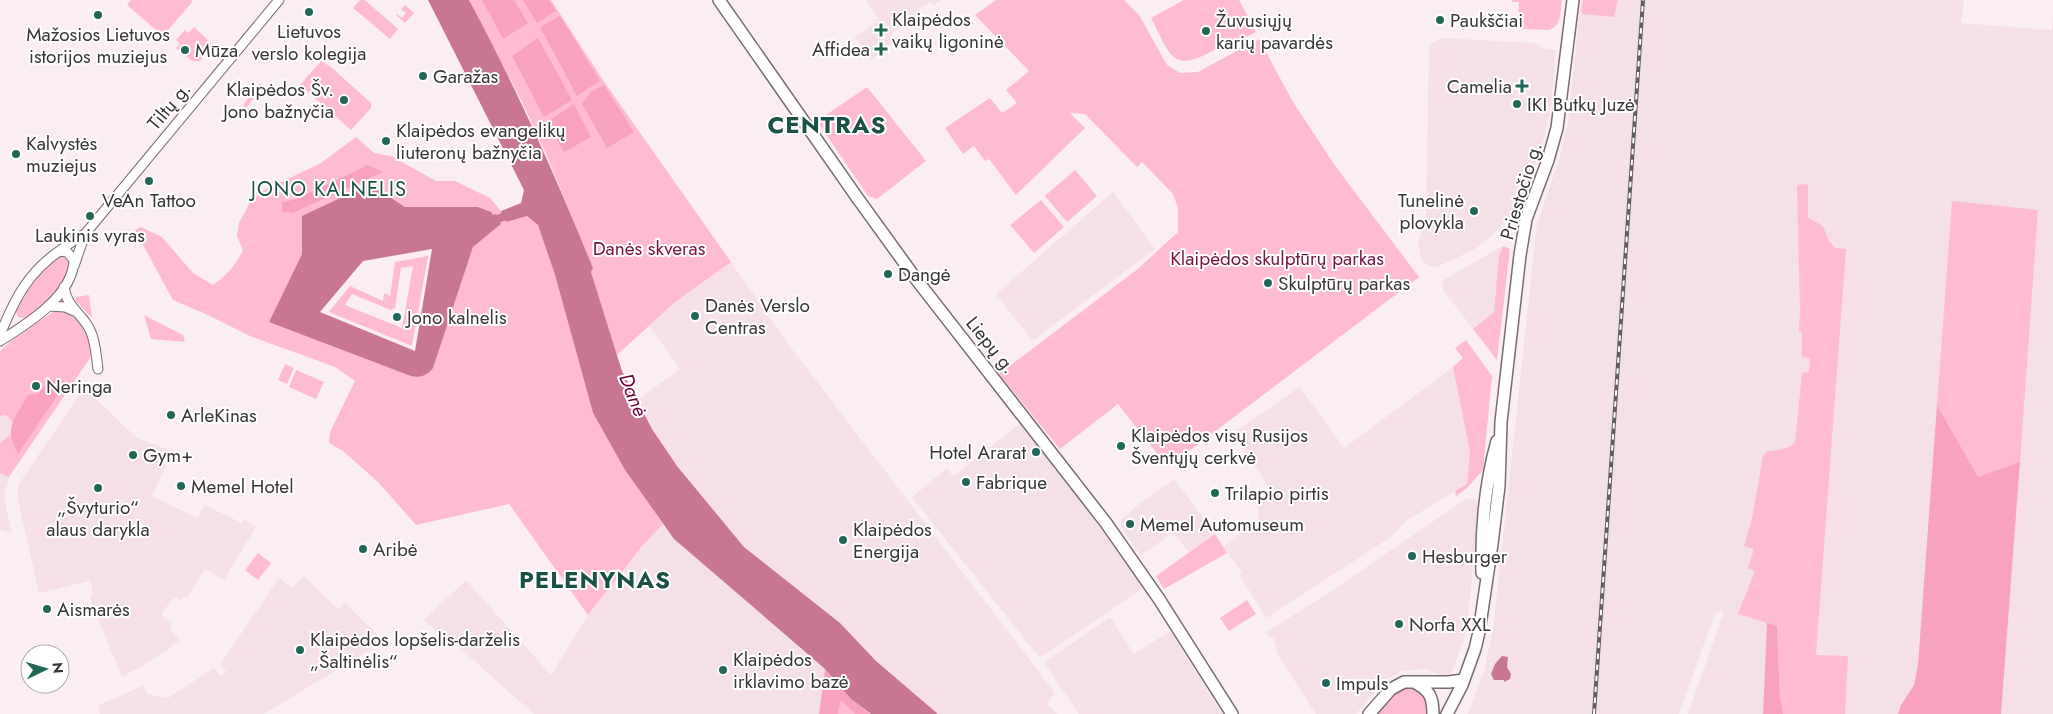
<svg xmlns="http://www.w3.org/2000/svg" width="2053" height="714" font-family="Jost,sans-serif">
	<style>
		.built { fill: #f5e0e7 }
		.green { fill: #febbd2; fill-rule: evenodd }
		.forest { fill: #f9a1c1 }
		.water { fill: #c97695; fill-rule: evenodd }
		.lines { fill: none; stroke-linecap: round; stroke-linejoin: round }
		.canal { stroke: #c97695; stroke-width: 8 }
		.minor-casing { stroke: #776c6f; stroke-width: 11 }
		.major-casing { stroke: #776c6f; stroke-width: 14 }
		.minor { stroke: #fff; stroke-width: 9 }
		.major { stroke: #fff; stroke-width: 11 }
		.rail-casing { stroke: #645d5f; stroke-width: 4 }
		.rail { stroke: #fff; stroke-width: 2; stroke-dasharray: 5.5; stroke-linecap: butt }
		.poi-dot { fill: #226658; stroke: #fff; stroke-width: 2 }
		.labels { text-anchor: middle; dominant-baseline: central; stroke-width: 4; stroke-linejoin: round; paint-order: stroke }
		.poi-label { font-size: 19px; fill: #3a3537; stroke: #fff; text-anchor: start }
		.street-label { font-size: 19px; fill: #3a3537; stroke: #fff }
		.park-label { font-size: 19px; fill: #771245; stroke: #fff }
		.neighbourhood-label { font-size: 20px; letter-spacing: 1px; fill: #1a5045; stroke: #fff }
		.water-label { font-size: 20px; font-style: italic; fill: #6a003a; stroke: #fff }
		.district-label { font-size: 24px; font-weight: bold; letter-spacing: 1px; fill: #1a5045; stroke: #fff }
	</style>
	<rect width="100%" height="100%" fill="#fbeef2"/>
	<path class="built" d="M866,0H941L933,5L930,2L919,9L921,13L892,33L890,38L894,44L871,60L855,37L879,19Z
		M1581,0H1964L1961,23L2052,30L2053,14V714H2001L2038,210L1914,685L1901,705L1898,714H1783L1767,623L1763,714H1688L1724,611L1715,613L1679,714H1468L1484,671L1493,629L1537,224L1560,157L1568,122Z
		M1441,38L1536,43L1542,48L1556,50L1551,107L1541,150L1521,201L1511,217L1489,238L1473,250L1437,267H1433L1425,263L1421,258L1418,245L1426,214L1429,50L1432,43Z
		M1113,192L1155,249L1032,341L996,294Z
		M1503,246L1499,257L1494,312L1473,329L1443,290L1442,283L1444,280L1460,270Z
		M731,262L792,349L1055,693L1047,704L1057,714H938L876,661L840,623L744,547L677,466L652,429L637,400L680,369L649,326L674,303Z
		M1453,367L1470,452L1467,484L1406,521L1391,537L1266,618L1239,574L1242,572L1223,547L1259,518L1257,502L1271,490L1233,433L1300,387L1344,448Z
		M81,392H87L94,397L137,438L172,451L152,496L198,518L205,505L242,523L244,519L256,527L224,580L205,569L187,598L184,596L181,600L174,598L161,614L173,624L170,629L179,640L169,649L144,665L122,677L91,602L90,595L93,594L90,581L39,593L17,496L19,484Z
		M6,415L13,423L11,434L0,443V416Z
		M1022,422L1088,509L1143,588L1043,656H1038L912,497L947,468L952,475L956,474Z
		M0,473L9,477L4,497L12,533L0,530Z
		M1174,479L1215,534L1189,553L1173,532L1141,556L1121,527L1122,519L1139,504Z
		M1467,498L1476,500L1480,507L1468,616L1464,638L1450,678L1444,679L1441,675L1425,669L1402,671L1387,679L1356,714H1316L1279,657L1274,639L1265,633L1333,590Z
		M663,524L674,539L825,669L819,714H534L444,634L423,621L466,580L551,675L588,615L643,545Z
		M304,576L338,609L345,603L384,641L264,714H100L98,705L143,686L147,694L168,698L214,668L220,676L226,672L221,663L279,578L292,588Z
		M1110,617L1134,654L1170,631L1222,714H1079L1045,664L1046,661Z"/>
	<path class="green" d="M131,0H191L193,1L163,36L127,5Z
		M360,0H365L398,29L390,39L353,8Z
		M469,0H551L605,83L731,262L674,303L617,355L591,272L593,268L546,154L522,102Z
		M996,0H1124L1139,15L1167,65L1180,73L1198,72L1259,39L1293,102L1336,167L1419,277L1168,467L1118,404L1060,449L999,374L1139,268L1178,232V208L1173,194L1142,162L1137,167L1085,114L1070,113L1085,128L1016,195L989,159L985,161L974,146L963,154L945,128L990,98L1002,113L1017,103L1006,90L1029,71L975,15Z
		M1184,0H1239L1256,32L1220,51L1216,49C1171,75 1171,55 1151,18Z
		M1512,0H1562C1560,11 1562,26 1549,30L1521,29L1518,24L1519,2H1512Z
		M1583,0H1618L1614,17L1583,14L1581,11Z
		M405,5L414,13L405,23L396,15L397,14L402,18L406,13L401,9Z
		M194,27L213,45L200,61H192L176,48L180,44L176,40L185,30L188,33Z
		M321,61L331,67L371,103V108L351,130L300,85Z
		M260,83L263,86L246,108L243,105Z
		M867,87L926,161L877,199L868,196L819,124L820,119Z
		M356,137L374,153L391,156L436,181H455L490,198L501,211L506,222L527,216L538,225L555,275L593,413L625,470L663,524L643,545L588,615L509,504L416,525L378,482L343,451L329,443L330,432L355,381L335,367L250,336L208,315L173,300L135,230L141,227L162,237L193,273L213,285C227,275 235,266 243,250L237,236L239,223L250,202L260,192L321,163ZM366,164L382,172L293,213L282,212V202L294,199L363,167ZM370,184L405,207H478L492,215L496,214L501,224L473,247L433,368L269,322L302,254Z
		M1075,170L1097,196L1067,222L1045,196Z
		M1808,184V218L1823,226L1829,241L1835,248L1846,249L1816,655L1848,656L1845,714H1783L1780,696L1777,626L1738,614L1755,571L1748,568L1754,549L1744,546L1752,519L1763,456L1766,452C1776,450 1788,450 1795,442L1802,373L1809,372L1810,358L1802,357V332L1799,331L1800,312L1797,185Z
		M1041,200L1064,227L1034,253L1010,225Z
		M1952,201L2038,210L2020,462L1978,478L1937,405Z
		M1503,246L1510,249L1497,360L1473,329L1494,312L1499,256Z
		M61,255L70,258C70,261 70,266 69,269C65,283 34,324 18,317L15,310C26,285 40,270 61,255Z
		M428,256L412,346L329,312L350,286L383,301L384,294L386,293L390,297L395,262ZM413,266L402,328L345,305L352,294L391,310L395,308L401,268Z
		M89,295L92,318L75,300L77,297Z
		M56,310C79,314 95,334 90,358L9,477L0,473V443L11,434L18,453L66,383L38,394L23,404L13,423L6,415L0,416V351L20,333Z
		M144,315L183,335L185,342L151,339Z
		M1466,340L1492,376L1483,470L1467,488L1456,496L1455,491L1467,484L1470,452L1453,367L1463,358L1455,348Z
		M285,364L294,368L287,384L278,380Z
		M296,370L324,382L316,399L289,387Z
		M1215,534L1227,553L1164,589L1156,576Z
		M258,553L271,563L258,580L245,570Z
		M1247,600L1256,614L1229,631L1220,618Z
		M1405,687L1416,688L1427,696V714H1376L1396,692Z
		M841,701L855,714H838Z"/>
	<path class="forest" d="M482,0H514L528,23L503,39Z
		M523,0H549L556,11L537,23Z
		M560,16L600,81L577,96L540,27Z
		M538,38L572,100L544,117L512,56Z
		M604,85L634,132L607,148L582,104L591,92Z
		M574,104L591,137L564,152L547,122Z
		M366,164L383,172L293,213L282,212V202L295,199L363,167Z
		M60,379L66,383L18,454C16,448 12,441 11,435C9,423 22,406 28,395L38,394L48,381Z
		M1937,405L1978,477L2020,462L2001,714H1898L1901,705L1914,685L1918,665Z
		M1767,623L1777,626L1780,696L1783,714H1763Z
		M825,669L851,699L870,714H855L841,701L838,714H819Z"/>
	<path class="water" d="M428,0H469C516,87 556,177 593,268L591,272L622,371L652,429L677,466L744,547L840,623L876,661L938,714H871L851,699L825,669L788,637L674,539L625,470L593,413L555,275L538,225L527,216L506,222L501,211L521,203L524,190Z
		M370,184L405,207H478L491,212L493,215L496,214L501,224L473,247L433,368C426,376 421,378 411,376L269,322L302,254V216ZM432,249L415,351L320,312L363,261Z
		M1502,656L1508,657L1507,667L1511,674L1510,679L1504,682V680H1494L1491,674L1495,664Z"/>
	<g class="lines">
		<path class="canal" d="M498,219L512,213"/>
		<defs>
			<path id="minor" d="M74,266L85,234
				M64,287C67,308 82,313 90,330C96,342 96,356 98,369
				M48,306L65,307L74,311
				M0,335C15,298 28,272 62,249C70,243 77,238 85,234L279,0
				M0,341C27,324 73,296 74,260L67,252L59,251"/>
			<path id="major" d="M719,0L856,196L916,279L1106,523L1159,599L1232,714
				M1482,573C1481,529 1485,484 1497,441
				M1414,682C1429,690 1433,696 1433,714
				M1369,714L1391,689L1404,682H1449L1463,680
				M1447,714L1462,685L1475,649L1479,632L1492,544L1499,486L1501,422L1520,255L1526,219L1548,160L1557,128L1573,0"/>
		</defs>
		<use href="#minor" class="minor-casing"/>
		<use href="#major" class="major-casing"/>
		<use href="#minor" class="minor"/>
		<use href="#major" class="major"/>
		<defs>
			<path id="rail" d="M1594,714L1643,0"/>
		</defs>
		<use href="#rail" class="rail-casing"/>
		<use href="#rail" class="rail"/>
	</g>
	<g class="poi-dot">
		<circle cx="309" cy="12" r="5"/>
		<circle cx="98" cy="15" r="5"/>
		<circle cx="1440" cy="20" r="5"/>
		<path d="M878.5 22.5h5v5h5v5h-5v5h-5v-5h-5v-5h5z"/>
		<circle cx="1206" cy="31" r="5"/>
		<path d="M878.5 41.5h5v5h5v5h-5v5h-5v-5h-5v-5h5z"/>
		<circle cx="185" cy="50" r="5"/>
		<circle cx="423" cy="76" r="5"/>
		<path d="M1519.5 78.5h5v5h5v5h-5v5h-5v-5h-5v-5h5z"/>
		<circle cx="344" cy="100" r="5"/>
		<circle cx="1517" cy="104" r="5"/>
		<circle cx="386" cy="141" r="5"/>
		<circle cx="16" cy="154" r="5"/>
		<circle cx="149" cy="181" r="5"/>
		<circle cx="1474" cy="211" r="5"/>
		<circle cx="90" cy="216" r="5"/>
		<circle cx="888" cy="274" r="5"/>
		<circle cx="1268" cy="283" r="5"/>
		<circle cx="695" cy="316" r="5"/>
		<circle cx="397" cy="317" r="5"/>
		<circle cx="36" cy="386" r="5"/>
		<circle cx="171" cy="415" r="5"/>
		<circle cx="1121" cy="446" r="5"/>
		<circle cx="1036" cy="452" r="5"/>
		<circle cx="133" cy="455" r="5"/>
		<circle cx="966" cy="482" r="5"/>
		<circle cx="181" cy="486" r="5"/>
		<circle cx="98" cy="488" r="5"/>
		<circle cx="1215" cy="493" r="5"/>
		<circle cx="1130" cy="524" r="5"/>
		<circle cx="843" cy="540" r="5"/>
		<circle cx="363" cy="549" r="5"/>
		<circle cx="1412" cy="556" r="5"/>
		<circle cx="47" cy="609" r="5"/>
		<circle cx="1399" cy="624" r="5"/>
		<circle cx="300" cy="650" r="5"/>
		<circle cx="723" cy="670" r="5"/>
		<circle cx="1326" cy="683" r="5"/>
	</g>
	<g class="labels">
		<g class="poi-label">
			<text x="892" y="19">Klaipėdos<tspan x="892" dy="22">vaikų ligoninė</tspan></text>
			<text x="1216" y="20">Žuvusiųjų<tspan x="1216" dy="22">karių pavardės</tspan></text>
			<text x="1450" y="20">Paukščiai</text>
			<text x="309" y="31" text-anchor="middle">Lietuvos<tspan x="309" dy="22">verslo kolegija</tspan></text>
			<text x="98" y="34" text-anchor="middle">Mažosios Lietuvos<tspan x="98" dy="22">istorijos muziejus</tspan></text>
			<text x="870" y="49" text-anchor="end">Affidea</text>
			<text x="195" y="50">Mūza</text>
			<text x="433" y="76">Garažas</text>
			<text x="1512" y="86" text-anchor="end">Camelia</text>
			<text x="334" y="89" text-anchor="end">Klaipėdos Šv.<tspan x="334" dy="22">Jono bažnyčia</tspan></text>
			<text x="1527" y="104">IKI Butkų Juzė</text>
			<text x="396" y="130">Klaipėdos evangelikų<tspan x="396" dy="22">liuteronų bažnyčia</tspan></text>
			<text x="26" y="143">Kalvystės<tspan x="26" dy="22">muziejus</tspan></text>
			<text x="149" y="200" text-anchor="middle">VeAn Tattoo</text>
			<text x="1464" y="200" text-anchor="end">Tunelinė<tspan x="1464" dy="22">plovykla</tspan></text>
			<text x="90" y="235" text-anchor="middle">Laukinis vyras</text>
			<text x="898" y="274">Dangė</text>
			<text x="1278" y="283">Skulptūrų parkas</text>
			<text x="705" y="305">Danės Verslo<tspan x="705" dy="22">Centras</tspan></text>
			<text x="407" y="317">Jono kalnelis</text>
			<text x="46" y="386">Neringa</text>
			<text x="181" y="415">ArleKinas</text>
			<text x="1131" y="435">Klaipėdos visų Rusijos<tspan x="1131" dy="22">Šventųjų cerkvė</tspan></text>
			<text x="1026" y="452" text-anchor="end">Hotel Ararat</text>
			<text x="143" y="455">Gym+</text>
			<text x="976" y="482">Fabrique</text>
			<text x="191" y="486">Memel Hotel</text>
			<text x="1225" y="493">Trilapio pirtis</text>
			<text x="98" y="507" text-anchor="middle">„Švyturio“<tspan x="98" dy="22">alaus darykla</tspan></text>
			<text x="1140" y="524">Memel Automuseum</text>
			<text x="853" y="529">Klaipėdos<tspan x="853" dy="22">Energija</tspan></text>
			<text x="373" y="549">Aribė</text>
			<text x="1422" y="556">Hesburger</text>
			<text x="57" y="609">Aismarės</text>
			<text x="1409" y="624">Norfa XXL</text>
			<text x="310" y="639">Klaipėdos lopšelis-darželis<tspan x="310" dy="22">„Šaltinėlis“</tspan></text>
			<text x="733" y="659">Klaipėdos<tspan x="733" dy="22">irklavimo bazė</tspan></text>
			<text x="1336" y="683">Impuls</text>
		</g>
		<g class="street-label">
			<text transform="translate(169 106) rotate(-50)">Tiltų g.</text>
			<text transform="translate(1521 191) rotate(-73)">Priestočio g.</text>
			<text transform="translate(991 345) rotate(51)">Liepų g.</text>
		</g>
		<g class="park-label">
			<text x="649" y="248">Danės skveras</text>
			<text x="1277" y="258">Klaipėdos skulptūrų parkas</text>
		</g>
		<g class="neighbourhood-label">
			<text x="329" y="189">JONO KALNELIS</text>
		</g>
		<g class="water-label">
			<text transform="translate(633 395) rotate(68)">Danė</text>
		</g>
		<g class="district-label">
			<text x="827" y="124">CENTRAS</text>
			<text x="595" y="579">PELENYNAS</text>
		</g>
	</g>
	<g transform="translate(45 669) rotate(85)"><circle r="24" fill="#ffffff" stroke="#b0aeaf"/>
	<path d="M0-4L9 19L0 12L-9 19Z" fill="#226658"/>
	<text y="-8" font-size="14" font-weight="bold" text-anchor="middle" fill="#3a3537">N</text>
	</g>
</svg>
